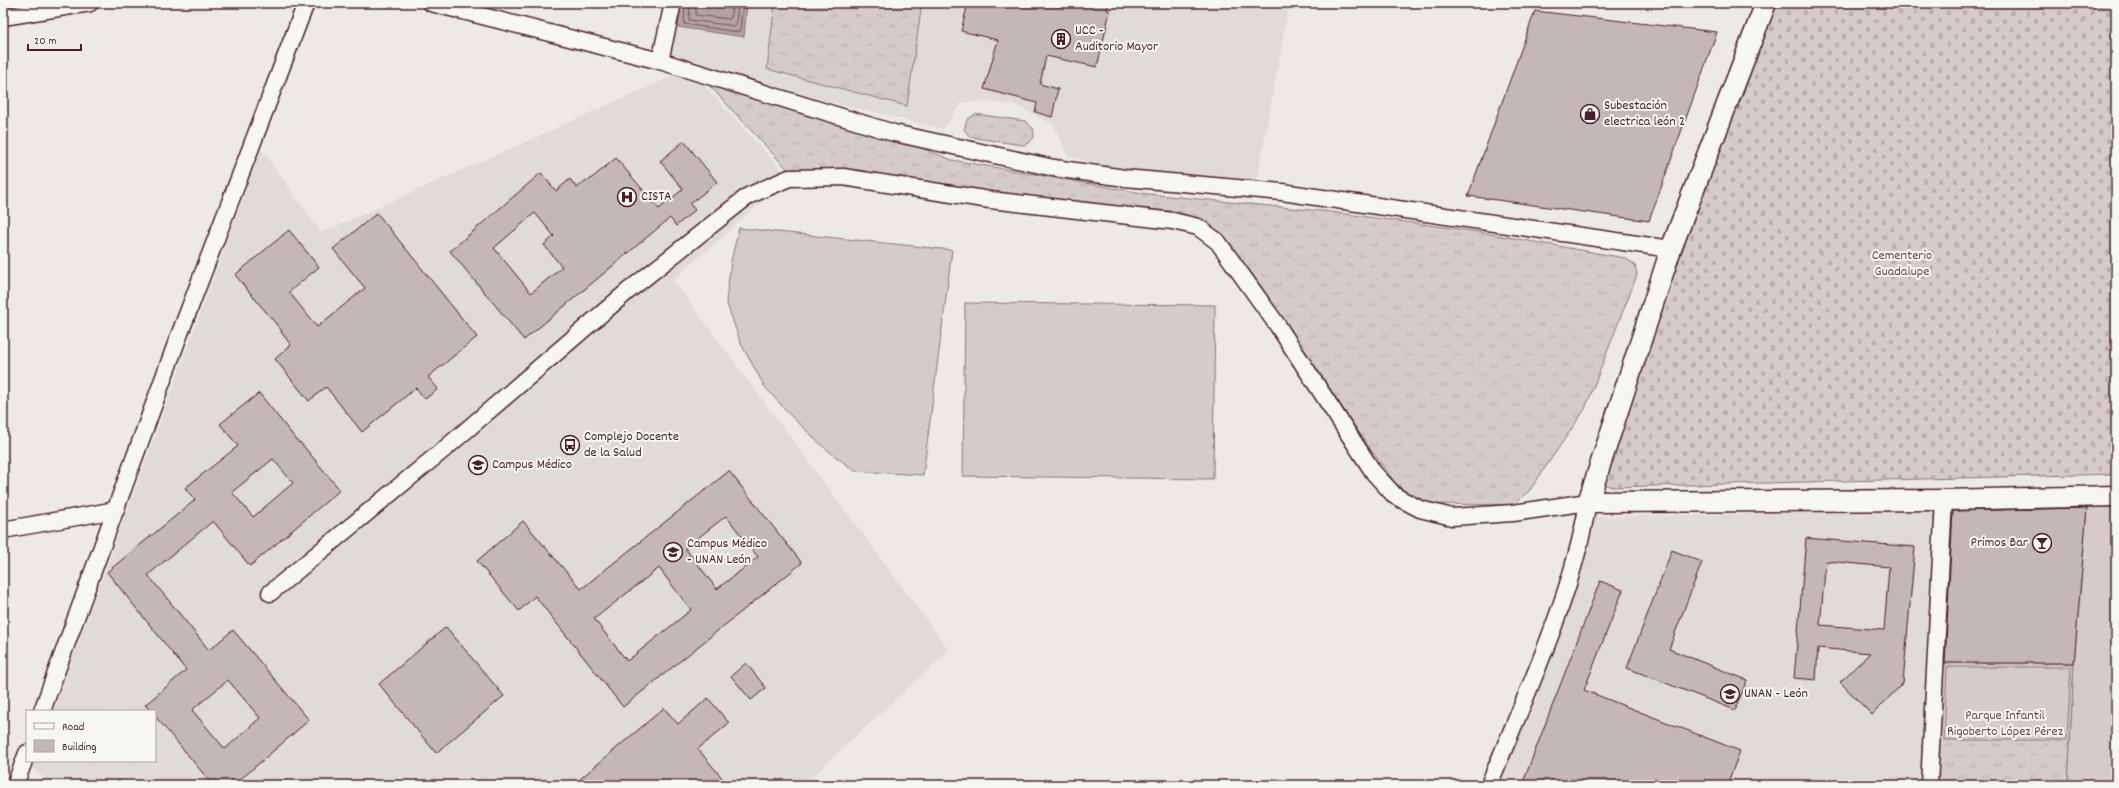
<svg xmlns="http://www.w3.org/2000/svg" width="2119" height="788" font-family="Dekko,sans-serif">
	<style>
		.built { fill: #e0dad8 }
		.grass { fill: url(#grass-tufts); stroke: #8f757a }
		.cemetery { fill: url(#cemetery-stones); stroke: #8f757a }
		.garden { fill: #d4cbca; stroke: #8f757a }
		.water { fill: #b1a2a3; stroke: #886e73 }
		.lines { fill: none; stroke-linecap: round; stroke-linejoin: round }
		.shore { stroke: #73535b; stroke-width: 1 }
		.building { fill: #c4b7b7; stroke: #4a1f2b; fill-rule: evenodd }
		.minor-casing { stroke: #4a1f2b; stroke-width: 19 }
		.tertiary-casing { stroke: #4a1f2b; stroke-width: 23 }
		.minor { stroke: #f6f6f2; stroke-width: 16 }
		.tertiary { stroke: #f6f6f2; stroke-width: 20 }
		.labels { text-anchor: middle; dominant-baseline: central; stroke-width: 4; stroke-linejoin: round; paint-order: stroke }
		.poi-label { font-size: 14px; fill: #4a1f2b; stroke: #f6f6f2; text-anchor: start }
		.park-label { font-size: 14px; fill: #6c4a53; stroke: #f6f6f2 }
	</style>
	<defs>
		<pattern id="grass-tufts" width="24" height="20" patternUnits="userSpaceOnUse"><rect width="24" height="20" fill="#d4cbca"/><path d="M3 7l-1-3M5 7V3M7 7l1-3M15 17l-1-3M17 17v-4M19 17l1-3" fill="none" stroke="#b8aeae"/></pattern>
		<pattern id="cemetery-stones" width="16" height="16" patternUnits="userSpaceOnUse"><rect width="16" height="16" fill="#d4cbca"/><path d="M2 7V4a2 2 0 0 1 4 0v3zM10 15v-3a2 2 0 0 1 4 0v3z" fill="#b8aeae"/></pattern>
	</defs>
	<rect width="100%" height="100%" fill="#ece9e6"/>
	<filter id="ink" filterUnits="userSpaceOnUse"><feTurbulence type="fractalNoise" baseFrequency=".025" numOctaves="2"/><feDisplacementMap in="SourceGraphic" scale="8" xChannelSelector="R" yChannelSelector="G"/><feConvolveMatrix kernelMatrix="1 2 1 2 8 2 1 2 1" color-interpolation-filters="sRGB"/></filter>
	<g filter="url(#ink)">
		<path class="built" d="M665,3H1289L1257,181L1112,168L1068,156L1054,125L1017,106L987,101L961,103L943,129L660,61Z
			M689,69L789,178L673,280L949,650L803,785H53L32,768L35,761H155V711H53L261,149L321,233Z
			M1943,510L1929,785H1489L1586,517Z"/>
		<path class="grass" d="M775,3H922L907,106L767,69Z
			M709,85L763,98L872,129L952,160L1148,194L1331,212L1473,231L1625,258L1635,265L1637,275L1585,409L1530,490L1513,505L1421,504L1396,484L1366,443L1261,286L1222,233L1180,212L1036,199L888,178L788,170Z
			M975,114L1025,121L1033,128L1034,137L1029,143L1022,145L970,137L964,129L967,120Z
			M1941,663H2074L2068,785H1936Z"/>
		<path class="cemetery" d="M1776,3H2116V474L1612,487L1593,480L1662,286Z"/>
		<path class="garden" d="M739,228L952,250L923,475L855,471L826,449L792,417L765,387L741,344L726,301L731,261Z
			M965,303L1215,305L1213,479L963,476Z
			M2087,507H2116V785H2068L2074,663Z
			M1947,667H2071L2067,740H1944Z"/>
		<path class="water" d="M681,3H747L744,37L678,27Z"/>
		<g class="lines">
			<path class="shore" d="M685,3L684,24L738,32L740,30L743,3
				M690,3L689,20L734,26L736,25L738,3
				M696,3V15L729,19L731,18L732,3"/>
		</g>
		<path class="building" d="M968,3H1109L1107,10L1110,11L1097,67L1046,56L1040,84L1058,89L1052,117L1035,112L1037,103L984,89L998,40L961,31Z
			M1535,11L1717,32L1649,221L1468,196Z
			M684,141L717,182L690,204L695,210L676,226L670,218L524,340L450,251L541,173L556,191L570,179L577,188L586,180L587,182L616,158L659,209L683,189L660,161ZM535,213L554,236L544,245L562,267L531,293L494,248Z
			M377,213L477,337L428,377L438,389L425,399L416,388L362,432L326,387L309,401L275,359L291,345L281,332L282,331L235,275L289,230L319,267L289,292L317,327L365,288L333,249Z
			M259,393L299,443L300,442L340,490L250,566L213,521L148,575L209,650L233,630L309,720L234,785H213L155,716V711H151L145,705L186,670L107,572L195,500L185,488L238,446L220,424ZM273,459L293,483L253,517L232,492ZM228,680L260,718L225,749L192,710Z
			M729,471L802,563L623,707L535,596L519,611L477,561L523,521L581,589ZM726,516L758,557L717,589L685,548ZM659,568L691,610L627,661L594,619Z
			M2087,508L2074,663H1945L1953,511Z
			M1806,538L1915,547L1903,683L1872,715L1840,682L1870,653L1818,648L1816,680L1794,678ZM1826,561L1889,567L1884,630L1820,625Z
			M1672,550L1702,562L1669,649L1747,680L1735,710L1627,668Z
			M1600,581L1623,590L1584,690L1740,751L1727,785H1522Z
			M446,627L504,696L436,753L379,684Z
			M746,663L766,688L751,700L731,676Z
			M708,698L729,723L698,749L722,778L714,785H573L664,708L678,724Z"/>
		<g class="lines">
			<defs>
				<path id="minor" d="M431,3L660,61L894,133L1054,168L1125,178L1282,192L1671,249
					M3,17L90,3
					M660,61L673,3
					M3,530L116,510
					M270,593L448,446L628,291L748,196L789,178L843,177L990,200L1173,221L1198,227L1218,242L1278,326L1374,473L1395,496L1420,509L1452,517L1513,513L1588,502C1572,599 1526,694 1489,785
					M42,711L177,341L306,3
					M15,785L27,753
					M1929,785L1944,500"/>
				<path id="tertiary" d="M1766,3L1671,249L1588,502L1944,500L2116,496"/>
			</defs>
			<use href="#minor" class="minor-casing"/>
			<use href="#tertiary" class="tertiary-casing"/>
			<use href="#minor" class="minor"/>
			<use href="#tertiary" class="tertiary"/>
		</g>
	</g>
	<defs>
		<symbol id="building-ring" viewBox="-11 -11 22 22"><circle r="9.5" fill="#f6f6f2" stroke="#4a1f2b" stroke-width="1.5"/><path d="M-4-6H4V6H1V3H-1V6H-4ZM-2.5-4.3h1.7v1.8h-1.7ZM.8-4.3h1.7v1.8H.8ZM-2.5-1h1.7V.8h-1.7ZM.8-1h1.7V.8H.8Z" fill="#4a1f2b"/></symbol>
		<symbol id="shop-ring" viewBox="-11 -11 22 22"><circle r="9.5" fill="#f6f6f2" stroke="#4a1f2b" stroke-width="1.5"/><path d="M-5-2.5h2.3a2.7 3.5 0 0 1 5.4 0H5L5.5 6h-11ZM-1.5-2.5h3a1.5 2.3 0 0 0-3 0Z" fill="#4a1f2b"/></symbol>
		<symbol id="hospital-ring" viewBox="-11 -11 22 22"><circle r="9.5" fill="#f6f6f2" stroke="#4a1f2b" stroke-width="1.5"/><path d="M-5-5h3v3.5h4V-5h3V5h-3V1.5h-4V5h-3Z" fill="#4a1f2b"/></symbol>
		<symbol id="bus-ring" viewBox="-11 -11 22 22"><circle r="9.5" fill="#f6f6f2" stroke="#4a1f2b" stroke-width="1.5"/><path d="M-5-6H5V4H4V6H2V4H-2V6H-4V4H-5ZM-3.5-4V0h7V-4ZM-3.5 1.2v1.5H-2V1.2ZM2 1.2v1.5H3.5V1.2Z" fill="#4a1f2b"/></symbol>
		<symbol id="university-ring" viewBox="-11 -11 22 22"><circle r="9.5" fill="#f6f6f2" stroke="#4a1f2b" stroke-width="1.5"/><path d="M0-5L7-2L0 1L-7-2ZM-4 1L0 2.5L4 1V4Q0 6-4 4Z" fill="#4a1f2b"/></symbol>
		<symbol id="bar-ring" viewBox="-11 -11 22 22"><circle r="9.5" fill="#f6f6f2" stroke="#4a1f2b" stroke-width="1.5"/><path d="M-6-5H6L.8 .8V4.5H3.5V6h-7V4.5H-.8V.8Z" fill="#4a1f2b"/></symbol>
	</defs>
	<g fill-rule="evenodd">
		<use href="#building-ring" x="1050" y="28" width="22" height="22"/>
		<use href="#shop-ring" x="1579" y="103" width="22" height="22"/>
		<use href="#hospital-ring" x="616" y="186" width="22" height="22"/>
		<use href="#bus-ring" x="559" y="434" width="22" height="22"/>
		<use href="#university-ring" x="467" y="454" width="22" height="22"/>
		<use href="#bar-ring" x="2031" y="532" width="22" height="22"/>
		<use href="#university-ring" x="662" y="541" width="22" height="22"/>
		<use href="#university-ring" x="1719" y="683" width="22" height="22"/>
	</g>
	<g class="labels">
		<g class="poi-label">
			<text x="1075" y="31">UCC -<tspan x="1075" dy="16">Auditorio Mayor</tspan></text>
			<text x="1604" y="106">Subestación<tspan x="1604" dy="16">electrica león 2</tspan></text>
			<text x="641" y="197">CISTA</text>
			<text x="584" y="437">Complejo Docente<tspan x="584" dy="16">de la Salud</tspan></text>
			<text x="492" y="465">Campus Médico</text>
			<text x="2028" y="543" text-anchor="end">Primos Bar</text>
			<text x="687" y="544">Campus Médico<tspan x="687" dy="16">- UNAN León</tspan></text>
			<text x="1744" y="694">UNAN - León</text>
		</g>
		<g class="park-label">
			<text x="1902" y="256">Cementerio<tspan x="1902" dy="16">Guadalupe</tspan></text>
			<text x="2005" y="716">Parque Infantil<tspan x="2005" dy="16">Rigoberto López Pérez</tspan></text>
		</g>
	</g>
	<rect width="2119" height="788" fill="none" stroke="#f6f6f2" stroke-width="16"/>
	<rect x="8" y="8" width="2103" height="772" fill="none" stroke="#4a1f2b" stroke-width="1.5" filter="url(#ink)"/>
	<rect x="26" y="710" width="130" height="52" fill="#f6f6f2" stroke="#b1a0a2"/>
	<rect x="34" y="723" width="20" height="6" fill="#f6f6f2" stroke="#b1a0a2"/>
	<text x="62" y="730" font-size="12" fill="#4a1f2b">Road</text>
	<rect x="34" y="740" width="20" height="12" fill="#c4b7b7" stroke="#b1a0a2"/>
	<text x="62" y="750" font-size="12" fill="#4a1f2b">Building</text>
	<path d="M28 44v6h53v-6" fill="none" stroke="#4a1f2b" stroke-width="2"/>
	<text x="34" y="44" font-size="12" fill="#4a1f2b" stroke="#f6f6f2" stroke-width="3" paint-order="stroke">20 m</text>
</svg>
